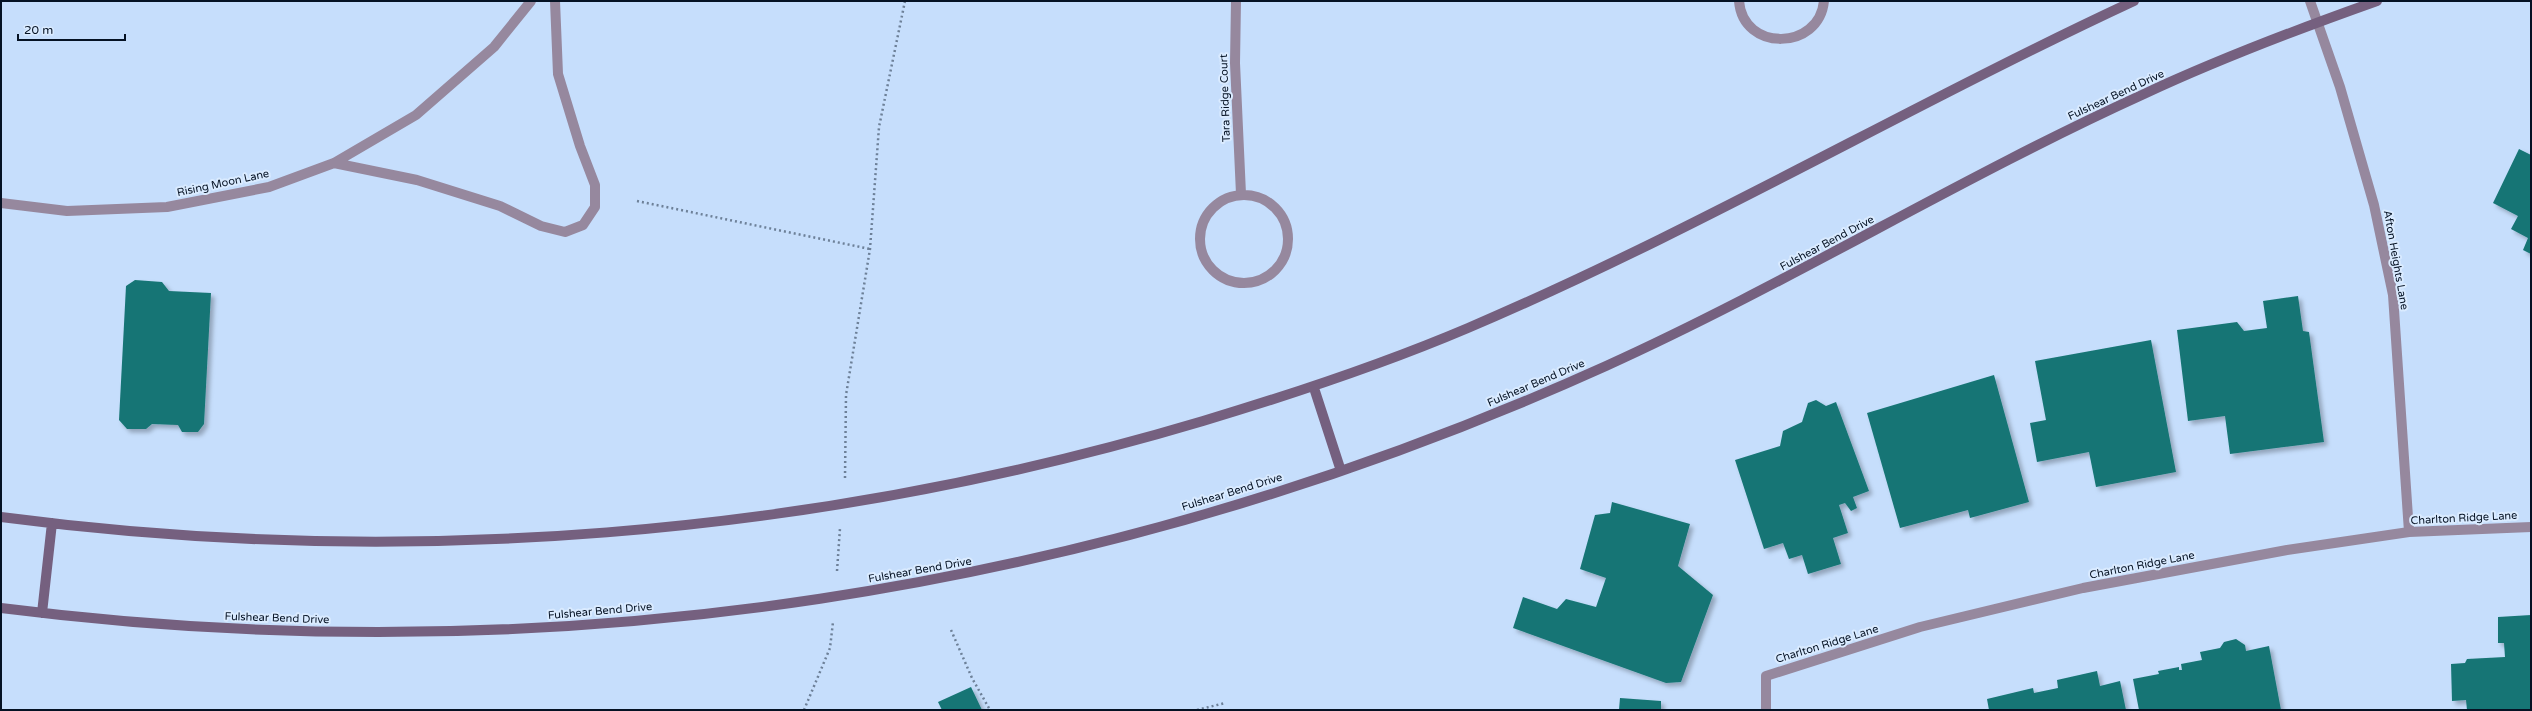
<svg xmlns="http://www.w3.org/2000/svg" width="2532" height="711" font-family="'Varela Round',sans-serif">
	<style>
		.building { fill: #167574; filter: url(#shadow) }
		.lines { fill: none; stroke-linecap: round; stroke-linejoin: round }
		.path { stroke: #6d8098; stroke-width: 2.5; stroke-dasharray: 2 3; stroke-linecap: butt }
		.minor { stroke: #96889e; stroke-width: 10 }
		.secondary { stroke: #75607f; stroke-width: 10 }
		.labels { text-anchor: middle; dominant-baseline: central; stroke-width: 4; stroke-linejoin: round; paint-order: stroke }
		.street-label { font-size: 11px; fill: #051224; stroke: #daebff }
	</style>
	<defs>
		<filter id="shadow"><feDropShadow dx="3.5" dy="3.5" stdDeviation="2" flood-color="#0004"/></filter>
	</defs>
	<rect width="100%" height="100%" fill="#c6defc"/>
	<path class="building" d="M2519,149L2531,155V254L2523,250L2528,238L2511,229L2518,216L2493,203Z
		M135,280L162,282L169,291L211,293L204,424L198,432H182L178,425L152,424L146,429H127L119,420L126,286Z
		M2298,296L2303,331L2309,332L2324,442L2230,454L2225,416L2188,421L2177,330L2237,322L2244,331L2267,328L2263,301Z
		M2151,340L2176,472L2096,487L2089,452L2037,462L2030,423L2046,420L2035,361Z
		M1994,375L2029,502L1970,518L1968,510L1900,528L1867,413Z
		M1816,400L1826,406L1836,402L1869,491L1853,497L1857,508L1851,511L1845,503L1839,505L1848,533L1833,538L1841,564L1808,574L1802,555L1789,559L1783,543L1764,549L1735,460L1780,446L1783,431L1802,422L1808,403Z
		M1612,502L1690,524L1678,566L1713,595L1681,682L1666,683L1513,628L1523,597L1557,609L1566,599L1596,607L1606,578L1580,569L1595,515L1610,513Z
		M2531,615V710H2467L2466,700L2452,701L2451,664L2465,663L2467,659L2505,657L2504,643H2498V617Z
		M2236,639L2245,645L2246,651L2269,646L2281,710H2139L2133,679L2159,674L2158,671L2179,667V670H2182L2181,664L2202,660L2200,652L2220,648L2224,642Z
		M2097,671L2100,686L2120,681L2126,710H1989L1987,699L2033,688L2034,693L2058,688L2057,680Z
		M971,687L982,710H942L938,702Z
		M1620,698L1661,701V710H1619Z"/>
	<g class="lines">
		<path class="path" d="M637,201L870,249
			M845,478L846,395L870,249L879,127L905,1
			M837,571L840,528
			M951,630L972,678L990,710
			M804,710L830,648L833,622
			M1197,710L1225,703"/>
		<path class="minor" d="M1236,1L1235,63L1241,194
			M1739,1C1743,52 1819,51 1824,1
			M2310,1L2340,87L2374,205L2393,295L2409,532
			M334,163L417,180L500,206L541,226L565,232L583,225L595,207V185L580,146L558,74L555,1
			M1200 239a44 44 0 1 1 88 0a44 44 0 1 1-88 0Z
			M1,203L67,211L167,207L269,187L334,163L416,115L494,47L531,1
			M1766,710V676L1920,627L2083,588L2287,550L2409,532L2531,527"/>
		<path class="secondary" d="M1314,388L1341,471
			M1,517C403,570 814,537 1203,421C1293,394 1381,365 1468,328C1696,231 1910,105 2134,1
			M1,608C550,678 1101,594 1606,366C1789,283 1961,177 2144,94C2219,59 2298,29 2377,1
			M42,613L52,523"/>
	</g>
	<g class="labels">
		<g class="street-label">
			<text transform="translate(2116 95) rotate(-25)">Fulshear Bend Drive</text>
			<text transform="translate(1225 98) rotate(-92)">Tara Ridge Court</text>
			<text transform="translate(223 183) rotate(-12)">Rising Moon Lane</text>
			<text transform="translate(1827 243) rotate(-28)">Fulshear Bend Drive</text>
			<text transform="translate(2396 260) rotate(80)">Afton Heights Lane</text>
			<text transform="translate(1536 383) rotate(-23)">Fulshear Bend Drive</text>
			<text transform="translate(1232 492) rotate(-17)">Fulshear Bend Drive</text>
			<text transform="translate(2464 518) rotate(-3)">Charlton Ridge Lane</text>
			<text transform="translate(2142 565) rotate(-11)">Charlton Ridge Lane</text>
			<text transform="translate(920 570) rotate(-10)">Fulshear Bend Drive</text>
			<text transform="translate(600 611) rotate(-5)">Fulshear Bend Drive</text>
			<text transform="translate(277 618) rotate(2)">Fulshear Bend Drive</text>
			<text transform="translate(1827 644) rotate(-17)">Charlton Ridge Lane</text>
		</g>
	</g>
	<rect width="2532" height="711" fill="none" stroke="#051224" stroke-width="4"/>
	<path d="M18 34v6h107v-6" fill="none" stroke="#051224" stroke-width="2"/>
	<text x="24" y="34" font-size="12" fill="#051224" stroke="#daebff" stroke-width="3" paint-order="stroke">20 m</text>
</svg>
